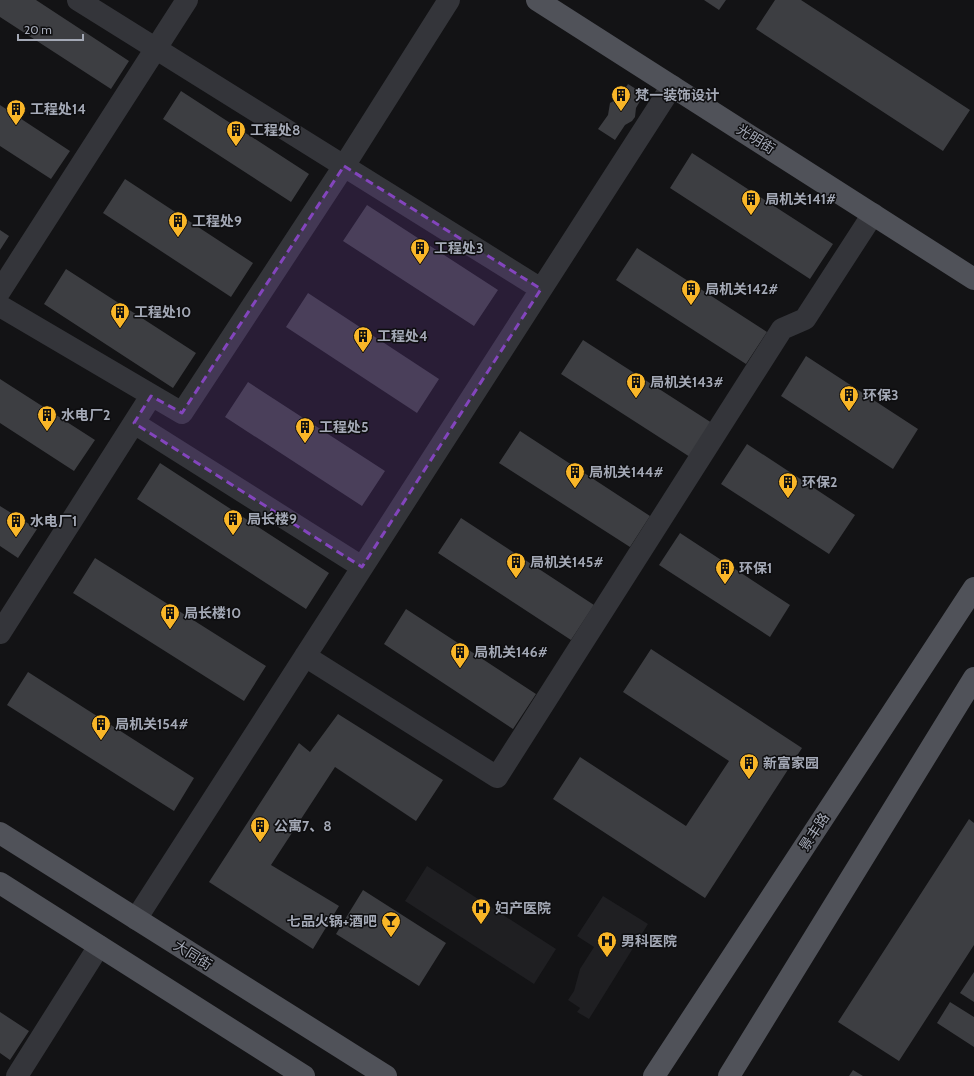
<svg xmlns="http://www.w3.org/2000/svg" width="974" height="1076" font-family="Cabin,'Noto Sans SC',sans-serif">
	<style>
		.built { fill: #1f1f22 }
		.building { fill: #3d3e42 }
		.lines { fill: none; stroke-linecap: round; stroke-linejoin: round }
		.minor { stroke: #34353a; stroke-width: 22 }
		.major { stroke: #505259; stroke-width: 22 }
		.marked { fill: #8345bd; fill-opacity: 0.2; stroke: #8345bd; stroke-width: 3; stroke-dasharray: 8 5; stroke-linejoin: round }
		.labels { text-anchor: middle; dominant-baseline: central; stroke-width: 3; stroke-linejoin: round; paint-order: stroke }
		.poi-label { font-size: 14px; font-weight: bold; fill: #a4a9b6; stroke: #0e0e10; text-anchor: start }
		.street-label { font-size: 14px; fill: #a4a9b6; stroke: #0e0e10 }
	</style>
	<rect width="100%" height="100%" fill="#131315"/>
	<path class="built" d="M427,866L556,949L534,984L405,901Z
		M603,896L648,924L589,1019L577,1012L580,1008L568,1000L574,991L580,969L594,947L577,936Z"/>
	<path class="building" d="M0,0H36L129,61L111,89L0,17Z
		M704,0H726L719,10Z
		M775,0H801L970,110L943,151L756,29Z
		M628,84L644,94L636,108L635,117L632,121L625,125L615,140L598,129L608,115L610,103L619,98Z
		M181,91L309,174L291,202L163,119Z
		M0,105L70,151L51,179L0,146Z
		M692,153L833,244L810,279L670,188Z
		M125,179L253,263L231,297L103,213Z
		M367,205L498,290L474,326L343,241Z
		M0,230L9,236L0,250Z
		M637,248L767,332L746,364L616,280Z
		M66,269L196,353L173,388L44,304Z
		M308,293L439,379L417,413L286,327Z
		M583,340L712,423L690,457L561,374Z
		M806,356L918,429L893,469L781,396Z
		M0,379L95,440L74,471L0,423Z
		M248,382L385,471L362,506L225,417Z
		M520,431L650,516L630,547L499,463Z
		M747,444L855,515L829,554L721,484Z
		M160,463L329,573L306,609L137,499Z
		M0,506L37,529L18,558L0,546Z
		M461,518L594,605L571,640L438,553Z
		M680,533L790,605L770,637L659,565Z
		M95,558L266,666L244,701L73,593Z
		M406,609L536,694L513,729L384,644Z
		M651,649L802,748L705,898L553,799L580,757L686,826L729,761L623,692Z
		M28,672L194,778L174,811L7,705Z
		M338,714L443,780L416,821L335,767L271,865L339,906L313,949L209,882L299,743L310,752Z
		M969,819L974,823V945L899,1061L838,1022Z
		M363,890L446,943L419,986L336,934Z
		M974,972V1002L960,993Z
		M950,1002L974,1017V1047L937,1023Z
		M0,1012L29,1031L10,1060L0,1053Z
		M853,1070L863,1076H849Z"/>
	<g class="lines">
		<path class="minor" d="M78,0L541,289
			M0,291L187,0
			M0,306L182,413L344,166L449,0
			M134,423L362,567
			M0,633L151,396
			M305,656L497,777L782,329L805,319L873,214
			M136,919L672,86
			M17,1076L99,946"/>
		<path class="major" d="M537,0L974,279
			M0,833L386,1076
			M0,883L304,1076
			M654,1076L974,588
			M729,1076L974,678"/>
	</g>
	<path class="marked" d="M344,166L541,289L362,567L134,423L151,396L182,413Z"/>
	<defs>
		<symbol id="building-pin" viewBox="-11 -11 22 30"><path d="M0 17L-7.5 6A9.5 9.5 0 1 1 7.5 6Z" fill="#f9b628" stroke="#0e0e10"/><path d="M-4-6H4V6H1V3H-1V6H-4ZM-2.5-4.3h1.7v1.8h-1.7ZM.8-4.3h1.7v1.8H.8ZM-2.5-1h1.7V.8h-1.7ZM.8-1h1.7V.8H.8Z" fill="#111"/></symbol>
		<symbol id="hospital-pin" viewBox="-11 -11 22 30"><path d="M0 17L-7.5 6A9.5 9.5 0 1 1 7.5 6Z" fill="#f9b628" stroke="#0e0e10"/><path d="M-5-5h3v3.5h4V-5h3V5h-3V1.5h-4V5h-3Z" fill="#111"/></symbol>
		<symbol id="bar-pin" viewBox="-11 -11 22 30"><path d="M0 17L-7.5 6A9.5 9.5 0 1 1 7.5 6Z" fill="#f9b628" stroke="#0e0e10"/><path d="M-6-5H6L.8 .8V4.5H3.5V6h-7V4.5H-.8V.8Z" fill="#111"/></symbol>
	</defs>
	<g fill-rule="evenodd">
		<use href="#building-pin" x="610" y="84" width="22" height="30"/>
		<use href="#building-pin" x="5" y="98" width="22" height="30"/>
		<use href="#building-pin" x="225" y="119" width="22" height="30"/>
		<use href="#building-pin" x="740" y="188" width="22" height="30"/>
		<use href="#building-pin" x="167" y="210" width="22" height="30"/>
		<use href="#building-pin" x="409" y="237" width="22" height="30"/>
		<use href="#building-pin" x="680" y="278" width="22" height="30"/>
		<use href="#building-pin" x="109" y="301" width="22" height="30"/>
		<use href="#building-pin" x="352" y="325" width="22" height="30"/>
		<use href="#building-pin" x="625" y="371" width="22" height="30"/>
		<use href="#building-pin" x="838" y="384" width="22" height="30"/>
		<use href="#building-pin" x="36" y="404" width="22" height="30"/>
		<use href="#building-pin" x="294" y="416" width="22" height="30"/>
		<use href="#building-pin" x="564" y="461" width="22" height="30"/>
		<use href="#building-pin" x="777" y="471" width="22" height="30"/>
		<use href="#building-pin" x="222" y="508" width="22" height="30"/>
		<use href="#building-pin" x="5" y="510" width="22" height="30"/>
		<use href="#building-pin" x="505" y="551" width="22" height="30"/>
		<use href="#building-pin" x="714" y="557" width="22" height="30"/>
		<use href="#building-pin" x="159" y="602" width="22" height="30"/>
		<use href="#building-pin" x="449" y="641" width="22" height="30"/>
		<use href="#building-pin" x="90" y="713" width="22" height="30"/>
		<use href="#building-pin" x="738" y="752" width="22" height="30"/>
		<use href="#building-pin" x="249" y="815" width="22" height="30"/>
		<use href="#hospital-pin" x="470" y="897" width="22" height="30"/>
		<use href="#bar-pin" x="380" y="910" width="22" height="30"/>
		<use href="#hospital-pin" x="596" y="930" width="22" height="30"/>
	</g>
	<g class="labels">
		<g class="poi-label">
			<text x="635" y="95">梵一装饰设计</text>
			<text x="30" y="109">工程处14</text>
			<text x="250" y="130">工程处8</text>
			<text x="765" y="199">局机关141#</text>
			<text x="192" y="221">工程处9</text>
			<text x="434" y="248">工程处3</text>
			<text x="705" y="289">局机关142#</text>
			<text x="134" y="312">工程处10</text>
			<text x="377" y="336">工程处4</text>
			<text x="650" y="382">局机关143#</text>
			<text x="863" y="395">环保3</text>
			<text x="61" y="415">水电厂2</text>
			<text x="319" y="427">工程处5</text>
			<text x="589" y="472">局机关144#</text>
			<text x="802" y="482">环保2</text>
			<text x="247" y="519">局长楼9</text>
			<text x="30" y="521">水电厂1</text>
			<text x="530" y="562">局机关145#</text>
			<text x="739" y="568">环保1</text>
			<text x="184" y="613">局长楼10</text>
			<text x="474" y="652">局机关146#</text>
			<text x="115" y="724">局机关154#</text>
			<text x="763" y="763">新富家园</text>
			<text x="274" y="826">公寓7、8</text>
			<text x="495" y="908">妇产医院</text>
			<text x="377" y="921" text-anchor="end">七品火锅+酒吧</text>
			<text x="621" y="941">男科医院</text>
		</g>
		<g class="street-label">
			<text transform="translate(756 139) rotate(32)">光明街</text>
			<text transform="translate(814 832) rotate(-57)">景丰路</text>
			<text transform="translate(193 955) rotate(32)">大同街</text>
		</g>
	</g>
	<path d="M18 34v6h65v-6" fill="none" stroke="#a4a9b6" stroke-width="2"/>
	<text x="24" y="34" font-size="12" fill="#a4a9b6" stroke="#0e0e10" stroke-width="3" paint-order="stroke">20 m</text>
</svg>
